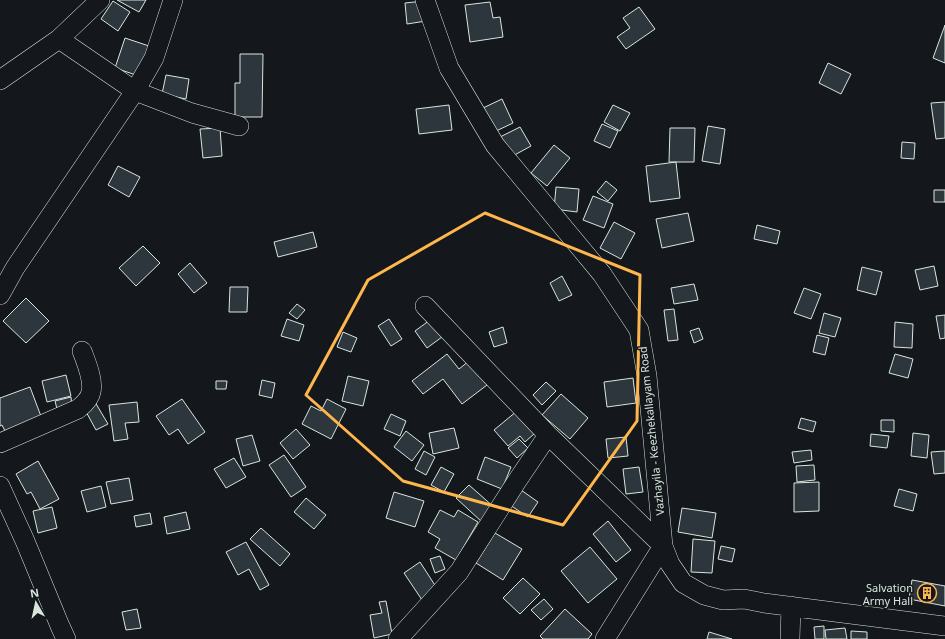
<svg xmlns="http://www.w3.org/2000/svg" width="945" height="639" font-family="'Noto Sans',sans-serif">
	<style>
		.building { fill: #2c363c; stroke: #d8e6dc }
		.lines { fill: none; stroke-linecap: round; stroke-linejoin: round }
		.minor-casing { stroke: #d8e6dc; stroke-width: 20 }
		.minor { stroke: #14181c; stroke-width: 19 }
		.marked { fill: none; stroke: #ffb74d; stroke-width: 3; stroke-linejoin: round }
		.labels { text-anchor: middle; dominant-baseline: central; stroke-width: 3; stroke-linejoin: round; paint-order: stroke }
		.street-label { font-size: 11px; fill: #d8e6dc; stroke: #14181c }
		.poi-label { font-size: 11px; fill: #d8e6dc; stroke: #14181c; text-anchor: end }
	</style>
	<rect width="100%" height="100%" fill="#14181c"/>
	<path class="building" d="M117,0H146L139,12Z
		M113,1L130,12L118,31L101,19Z
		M424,1L426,21L407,24L405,3Z
		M490,2L493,18L500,17L503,37L470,42L465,5Z
		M639,7L655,29L626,49L617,37L630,28L623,18Z
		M945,25V63L933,58Z
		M125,38L149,46L139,76L115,68Z
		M240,54H263L262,117H235V83H240Z
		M828,63L851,74L841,94L819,83Z
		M166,75L189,79L186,99L162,94Z
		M502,99L513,123L494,132L483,108Z
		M945,102V138L936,139L931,103Z
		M449,105L452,130L419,134L416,109Z
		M613,105L630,113L620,131L604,122Z
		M602,124L618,131L610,148L594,141Z
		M708,126L725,129L720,164L702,161Z
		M520,127L531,146L509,158L498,138Z
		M220,128L222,156L203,158L200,129Z
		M670,128H695L694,162H669Z
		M902,142L915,143L914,159L901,158Z
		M554,145L570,158L547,186L531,173Z
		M676,162L680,198L650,202L646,166Z
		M118,166L140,177L129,197L108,185Z
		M606,181L617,190L608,201L597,192Z
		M556,187L579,189L577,212L554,209Z
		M934,190H945V202H934Z
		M593,196L613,204L604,228L583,220Z
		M688,213L694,241L662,248L656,219Z
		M614,222L635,233L621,259L600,248Z
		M757,225L780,231L777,244L754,239Z
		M313,232L317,247L278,257L274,242Z
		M143,246L160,263L136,286L119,268Z
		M190,263L207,283L194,293L178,274Z
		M934,266L938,286L920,290L915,270Z
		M862,267L882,272L876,295L857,290Z
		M562,276L572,295L559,301L550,283Z
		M694,284L698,300L674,304L671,288Z
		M230,287H248L247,312H229Z
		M804,288L821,294L811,319L794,313Z
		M26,298L49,321L26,343L3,321Z
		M297,304L305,310L297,319L289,313Z
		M674,309L678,340L668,341L664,310Z
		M824,313L841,318L835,337L819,333Z
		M945,315V338L940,339L936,316Z
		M287,319L304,325L299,341L281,336Z
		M389,319L402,339L391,346L378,326Z
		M430,320L442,337L427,348L415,331Z
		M895,322L913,324L912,348L894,347Z
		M503,327L507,343L494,347L489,332Z
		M699,328L703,339L694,343L690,331Z
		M343,332L357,338L351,352L337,347Z
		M817,335L829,338L825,355L813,352Z
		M447,354L459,369L469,361L487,385L462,404L443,379L423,394L412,381Z
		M895,354L913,359L908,378L889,373Z
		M66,375L71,396L47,402L42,381Z
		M348,376L369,381L363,406L342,401Z
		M633,378L636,403L607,407L604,382Z
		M262,380L275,383L272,398L259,395Z
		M216,381H227L226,389H216Z
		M546,382L556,391L542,405L533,395Z
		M30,387L42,419L6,433L2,425L0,426V398Z
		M561,394L588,418L570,439L542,415Z
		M71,397L72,406L57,409L55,401Z
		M182,399L205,432L188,444L178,429L169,435L156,416Z
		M327,399L346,409L331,439L302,424L311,406L321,411Z
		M95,402L108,424L96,430L84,408Z
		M137,402L139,422L125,423L128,439L114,441L109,405Z
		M517,411L535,433L525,442L520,436L508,446L494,430Z
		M391,414L406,421L400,436L384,429Z
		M801,418L816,422L813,432L798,428Z
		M881,420H894V432L881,431Z
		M454,428L459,448L433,454L429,433Z
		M296,429L310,445L293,459L280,443Z
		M406,431L424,445L412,461L394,447Z
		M913,433L929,435L927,458L911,456Z
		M871,434L889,436L887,448L870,446Z
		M252,435L260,461L243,466L236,439Z
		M626,437L628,456L608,458L606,439Z
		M519,439L528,448L517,458L508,448Z
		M811,450L812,460L794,463L792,452Z
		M424,451L435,457L426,475L415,469Z
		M945,451V473L934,474L931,452Z
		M284,455L306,487L291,497L269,465Z
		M485,457L511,467L502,489L477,479Z
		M234,458L246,477L226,488L214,469Z
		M38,461L59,499L40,509L31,492L27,494L16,474Z
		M814,465L815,480L797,482L796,466Z
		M441,467L454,474L444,492L431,485Z
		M639,467L643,492L626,494L623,469Z
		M129,478L133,500L111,504L106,482Z
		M819,482V511L794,512V483Z
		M469,485L495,508L482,522L456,498Z
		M101,486L106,507L87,512L81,491Z
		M899,489L917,494L913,511L894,506Z
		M521,490L538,502L528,517L510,505Z
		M394,492L424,501L415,527L386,518Z
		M306,498L326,515L314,529L294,512Z
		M52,507L57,528L38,533L33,511Z
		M682,508L716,513L712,538L678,532Z
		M440,510L454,517L458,510L478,522L456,560L435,548L440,539L428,532Z
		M186,512L190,529L167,534L164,517Z
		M150,513L152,524L136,527L134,516Z
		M608,521L631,550L616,562L593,534Z
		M261,528L290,554L280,566L250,539Z
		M495,533L522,549L503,580L476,563Z
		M693,539L715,541L712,573L691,572Z
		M246,542L269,585L260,590L249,569L238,575L226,552Z
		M721,546L735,549L732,562L718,559Z
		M590,547L617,579L588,603L561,571Z
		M440,556L445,569L435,573L430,559Z
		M420,562L438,590L422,600L404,573Z
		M523,578L540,594L520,614L503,598Z
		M912,580L945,586V606L909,599Z
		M544,599L553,609L541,620L531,610Z
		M386,601L392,634L374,638L370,615L382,613L379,602Z
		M137,609L141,628L126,630L122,612Z
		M565,609L592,634L588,639H543L540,636Z
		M824,626V639H815L814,627Z
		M845,628L847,639H826L825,630Z
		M851,631L867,632V639H851Z
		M709,632L732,639H707Z"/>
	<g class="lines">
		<defs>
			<path id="minor" d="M425,0L449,68L495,145L602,274L639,330L647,376L663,546L670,564L683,583L704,595L723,600L744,599L764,603L945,626
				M59,39L100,0
				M0,80L59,39L135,91L192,113L239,126
				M0,295L15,268L135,91L154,58L173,0
				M425,306L548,435L663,546
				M0,443L78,409C83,405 90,398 91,392C94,380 86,362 82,351
				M0,486L25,541L60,626L66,639
				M398,639L459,572L517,481L548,435
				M605,639L663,546
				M790,639L791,606"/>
		</defs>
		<use href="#minor" class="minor-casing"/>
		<use href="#minor" class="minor"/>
	</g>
	<path class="marked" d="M485,213L640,275L637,421L563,525L403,481L306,395L368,280Z"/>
	<defs>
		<symbol id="building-ring" viewBox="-11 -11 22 22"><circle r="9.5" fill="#14181c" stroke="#ffb74d" stroke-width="1.5"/><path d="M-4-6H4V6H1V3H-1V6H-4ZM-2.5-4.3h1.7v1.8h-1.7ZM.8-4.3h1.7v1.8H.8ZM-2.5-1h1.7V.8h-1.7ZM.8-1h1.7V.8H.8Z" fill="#ffb74d"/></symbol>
	</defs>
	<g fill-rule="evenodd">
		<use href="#building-ring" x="916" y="582" width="22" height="22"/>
	</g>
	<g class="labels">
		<g class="street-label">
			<text transform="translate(651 431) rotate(-96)">Vazhayila - Keezhekallayam Road</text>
		</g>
		<g class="poi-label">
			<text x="913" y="587">Salvation<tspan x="913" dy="13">Army Hall</tspan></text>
		</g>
	</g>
	<g transform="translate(36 603) rotate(351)" stroke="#14181c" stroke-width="3" paint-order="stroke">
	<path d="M0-3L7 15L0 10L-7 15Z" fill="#d8e6dc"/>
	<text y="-6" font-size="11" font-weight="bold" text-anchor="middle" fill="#d8e6dc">N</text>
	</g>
</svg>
